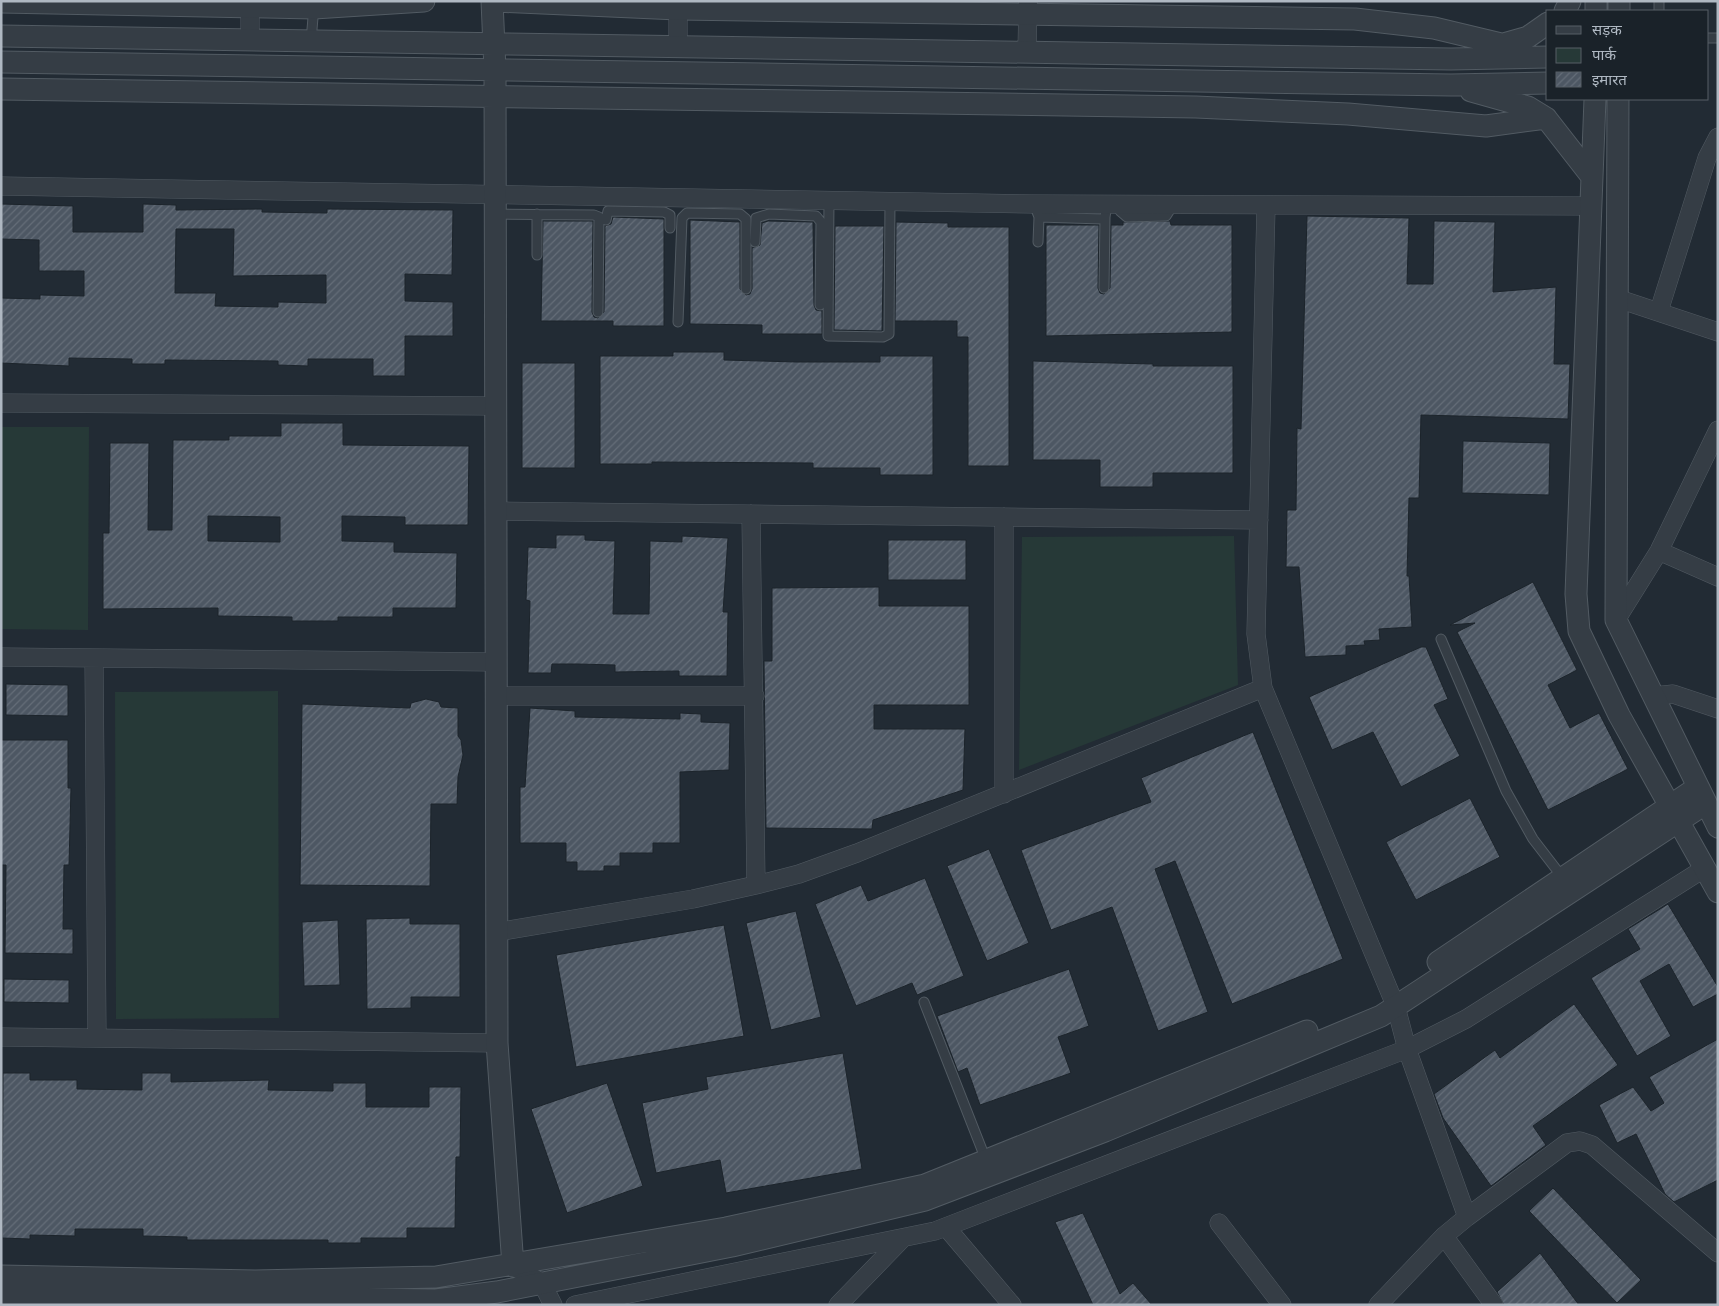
<svg xmlns="http://www.w3.org/2000/svg" width="1719" height="1306" font-family="Manrope,'Noto Sans Devanagari',sans-serif">
	<style>
		.park { fill: #263937 }
		.building { fill: url(#building-hatch); stroke: #1c242b; fill-rule: evenodd }
		.lines { fill: none; stroke-linecap: round; stroke-linejoin: round }
		.service-casing { stroke: #525b63; stroke-width: 11 }
		.minor-casing { stroke: #525b63; stroke-width: 19 }
		.tertiary-casing { stroke: #525b63; stroke-width: 23 }
		.service { stroke: #353d45; stroke-width: 9 }
		.minor { stroke: #353d45; stroke-width: 18 }
		.tertiary { stroke: #353d45; stroke-width: 21 }
	</style>
	<defs>
		<pattern id="building-hatch" width="6" height="6" patternUnits="userSpaceOnUse" patternTransform="scale(1.25)"><rect width="6" height="6" fill="#4d5763"/><path d="M-1 1l2-2M0 6l6-6M5 7l2-2" fill="none" stroke="#646d78"/></pattern>
	</defs>
	<rect width="100%" height="100%" fill="#222b34"/>
	<path class="park" d="M1,427H89L88,630L1,629Z
		M1234,536L1238,685L1019,770L1022,537Z
		M278,691L279,1018L116,1019L115,692Z"/>
	<path class="building" d="M1,204L73,206V232H143V204L176,205V210L262,209V212L327,213V209L453,210L452,275L405,274V301L453,302V336H405V376H373V359H308V366L278,365V361L165,360V364H132V359L69,358V366L1,363V298L40,299V295L84,296V271H39V240L1,239ZM176,229H234L233,276L326,275V303L278,302V307L215,306L216,293H175Z
		M1307,216L1409,218L1407,284H1433L1434,221L1495,222L1493,292L1556,287L1554,364H1570L1568,419L1421,415L1419,498H1409L1407,576H1409L1412,627L1379,629L1380,640L1364,641L1365,645L1346,646V655L1305,657L1299,567H1286L1287,510H1296L1297,428L1301,429Z
		M613,217L664,219V326H613V321H541L543,221H593L592,312L594,317L598,318L604,312L605,226L611,224Z
		M690,220L740,222V289L746,295L750,294L752,289V248L760,245L762,223L768,221L813,222L814,305L816,310L822,311V334H762V325L690,324Z
		M1170,221L1171,225H1232V332L1046,336V225H1099L1098,288L1100,293L1104,294L1110,288L1111,225H1123V222Z
		M896,222L948,223V227H1009V466H968V337H957V321H895Z
		M835,226H884L882,331L834,330Z
		M673,352H724V360L797,362H880V356H933V475H880V468H813V463L652,462V464H600V356H673Z
		M1033,361L1153,364V366H1233V473H1153V487H1100V460H1033Z
		M522,363H575V468H522Z
		M281,423H343V445L469,446L468,525H405V517L342,516V541L394,542V552L457,553L456,608H393V617H338V621H292V617L218,616V608L103,609V533H109L110,443H149L148,530H172L173,440H229V436H281ZM208,516L280,517V542L208,541Z
		M1463,441L1550,443L1549,495L1462,493Z
		M556,535H585V540L615,541L613,614H649L650,541L682,542V536L728,538L723,612H728L727,676H679V671L615,672V665L578,664H552L551,673H528L530,601L526,600L528,547L556,548Z
		M888,540H966V580H888Z
		M1533,582L1577,670L1548,685L1570,728L1599,713L1628,769L1548,810L1457,632L1475,623L1450,625Z
		M879,587V606H969V705H874V729H965L963,790L873,820L872,829L766,828L764,661H772V588Z
		M1421,647H1426L1448,699L1434,705L1460,756L1401,787L1373,732L1332,750L1309,697Z
		M6,684L68,685V716L6,715Z
		M426,699L439,702L441,707L458,708V736L461,740L463,755L458,777L457,804H431L430,886L300,885L302,704L410,708L411,703Z
		M530,708L575,711V717L680,719V713L701,714V722L730,723L729,770L680,772V843H653V853H620V866H604V871H577V862H566V843H520V787H525Z
		M1253,732L1343,959L1232,1004L1175,861L1155,869L1208,1012L1158,1031L1112,907L1051,930L1021,850L1151,802L1141,778Z
		M1,740H68V788H71L69,865H64L63,929H73V954L5,953L6,865H1Z
		M1470,798L1500,857L1416,900L1386,842Z
		M989,849L1029,943L987,961L947,866Z
		M925,878L964,976L917,995L912,983L856,1006L815,904L861,885L868,901Z
		M1668,904L1718,987V994L1693,1007L1669,964L1640,981L1671,1036L1637,1056L1591,978L1640,949L1628,929Z
		M796,911L821,1017L771,1030L746,923Z
		M410,918V924H460V997H411V1008L367,1009L366,919Z
		M338,920L340,985L304,986L302,922Z
		M724,925L744,1036L576,1067L556,955Z
		M1069,969L1089,1026L1058,1037L1071,1073L980,1105L967,1068L958,1072L937,1016Z
		M4,979L69,980V1003L4,1002Z
		M1574,1004L1618,1065L1533,1126L1546,1145L1491,1186L1443,1118L1434,1094L1495,1050L1500,1058Z
		M1718,1039V1180L1674,1202L1665,1194L1636,1134L1617,1143L1599,1105L1633,1087L1651,1111L1664,1103L1649,1077Z
		M843,1053L862,1169L726,1193L720,1160L656,1173L642,1103L708,1089L706,1077Z
		M3,1073H30V1080H77V1089L142,1090V1073H171V1082L269,1080L268,1090L333,1091V1083H366V1107H429V1087H461L460,1157H456L455,1228H407V1238H361V1243H328V1240H187V1237L143,1236V1229H75V1236L30,1235V1239L2,1238Z
		M607,1083L643,1186L567,1213L531,1109Z
		M1553,1188L1641,1280L1617,1303L1529,1211Z
		M1083,1213L1120,1294L1133,1283L1152,1305H1093L1055,1222Z
		M1540,1253L1579,1305H1504L1497,1292Z"/>
	<g class="lines">
		<defs>
			<path id="service" d="M1659,11V1
				M1708,38H1718
				M311,41L314,6
				M829,199L828,336L883,337L889,334L890,201
				M1034,204L1039,217L1102,219L1105,217L1107,204
				M1119,204L1120,211L1127,217L1166,216L1173,205
				M495,214L594,215L599,217L598,312
				M606,220L608,211L664,212L670,215V228
				M755,242L756,218L769,214L816,216L821,222L820,305
				M1038,242L1039,217
				M537,255V214
				M1104,288L1105,217
				M678,322L682,218L687,213L740,214L746,219V289
				M1441,639L1506,791L1533,839L1563,878
				M924,1002L986,1160"/>
			<path id="minor" d="M250,40V1
				M678,47V1
				M1027,52L1028,1
				M1,186L1034,204L1591,206
				M1266,206L1256,634L1263,688L1396,1007L1407,1049L1467,1217L1444,1236L1378,1305
				M1619,299L1718,332
				M1659,311L1707,158L1718,137
				M1,403L495,406
				M496,511L1259,520
				M751,514L756,885
				M1659,551L1718,577
				M1616,620L1659,551L1718,430
				M1,657L496,662
				M94,658L97,1038
				M496,696H755
				M1654,696L1673,694L1718,709
				M1004,794V517
				M497,932L693,899L756,885L799,874L857,853L1263,688
				M1,1037L497,1043
				M1467,1217L1567,1143L1580,1141L1592,1145L1718,1253
				M1219,1223L1282,1305
				M946,1227L1012,1305
				M1444,1236L1494,1305
				M513,1266L542,1283L553,1305
				M575,1305L935,1231L1407,1049L1466,1019L1705,868
				M838,1305L903,1238"/>
			<path id="tertiary" d="M492,1L495,70L497,1043L513,1266
				M495,1L678,9L1355,19L1434,28L1501,44
				M1,2L314,8L424,1
				M1565,11L1570,1
				M1596,11V1
				M1619,11V1
				M1,36L1451,59L1548,57
				M1489,48L1528,37L1548,23
				M1,62L1451,85L1548,83
				M1,89L1196,107L1348,114L1486,126L1546,118
				M1471,91L1528,107L1546,118L1592,177
				M1595,99L1576,594L1579,631L1619,715L1718,892
				M1618,99L1616,620L1718,827
				M1438,962L1698,787
				M1,1276L255,1281L436,1277L726,1228L925,1185L1307,1031
				M1,1294L436,1300L497,1292L732,1246L925,1200L1105,1131L1381,1016L1705,804"/>
		</defs>
		<use href="#service" class="service-casing"/>
		<use href="#minor" class="minor-casing"/>
		<use href="#tertiary" class="tertiary-casing"/>
		<use href="#service" class="service"/>
		<use href="#minor" class="minor"/>
		<use href="#tertiary" class="tertiary"/>
	</g>
	<rect width="1719" height="1306" fill="none" stroke="#afb8c2" stroke-width="5"/>
	<rect x="1546" y="10" width="162" height="90" fill="#1a2229" stroke="#565e66"/>
	<rect x="1556" y="26" width="25" height="8" fill="#353d45" stroke="#565e66"/>
	<text x="1592" y="35" font-size="15" fill="#afb8c2">सड़क</text>
	<rect x="1556" y="48" width="25" height="15" fill="#263937" stroke="#565e66"/>
	<text x="1592" y="60" font-size="15" fill="#afb8c2">पार्क</text>
	<rect x="1556" y="72" width="25" height="15" fill="url(#building-hatch)" stroke="#565e66"/>
	<text x="1592" y="85" font-size="15" fill="#afb8c2">इमारत</text>
</svg>
